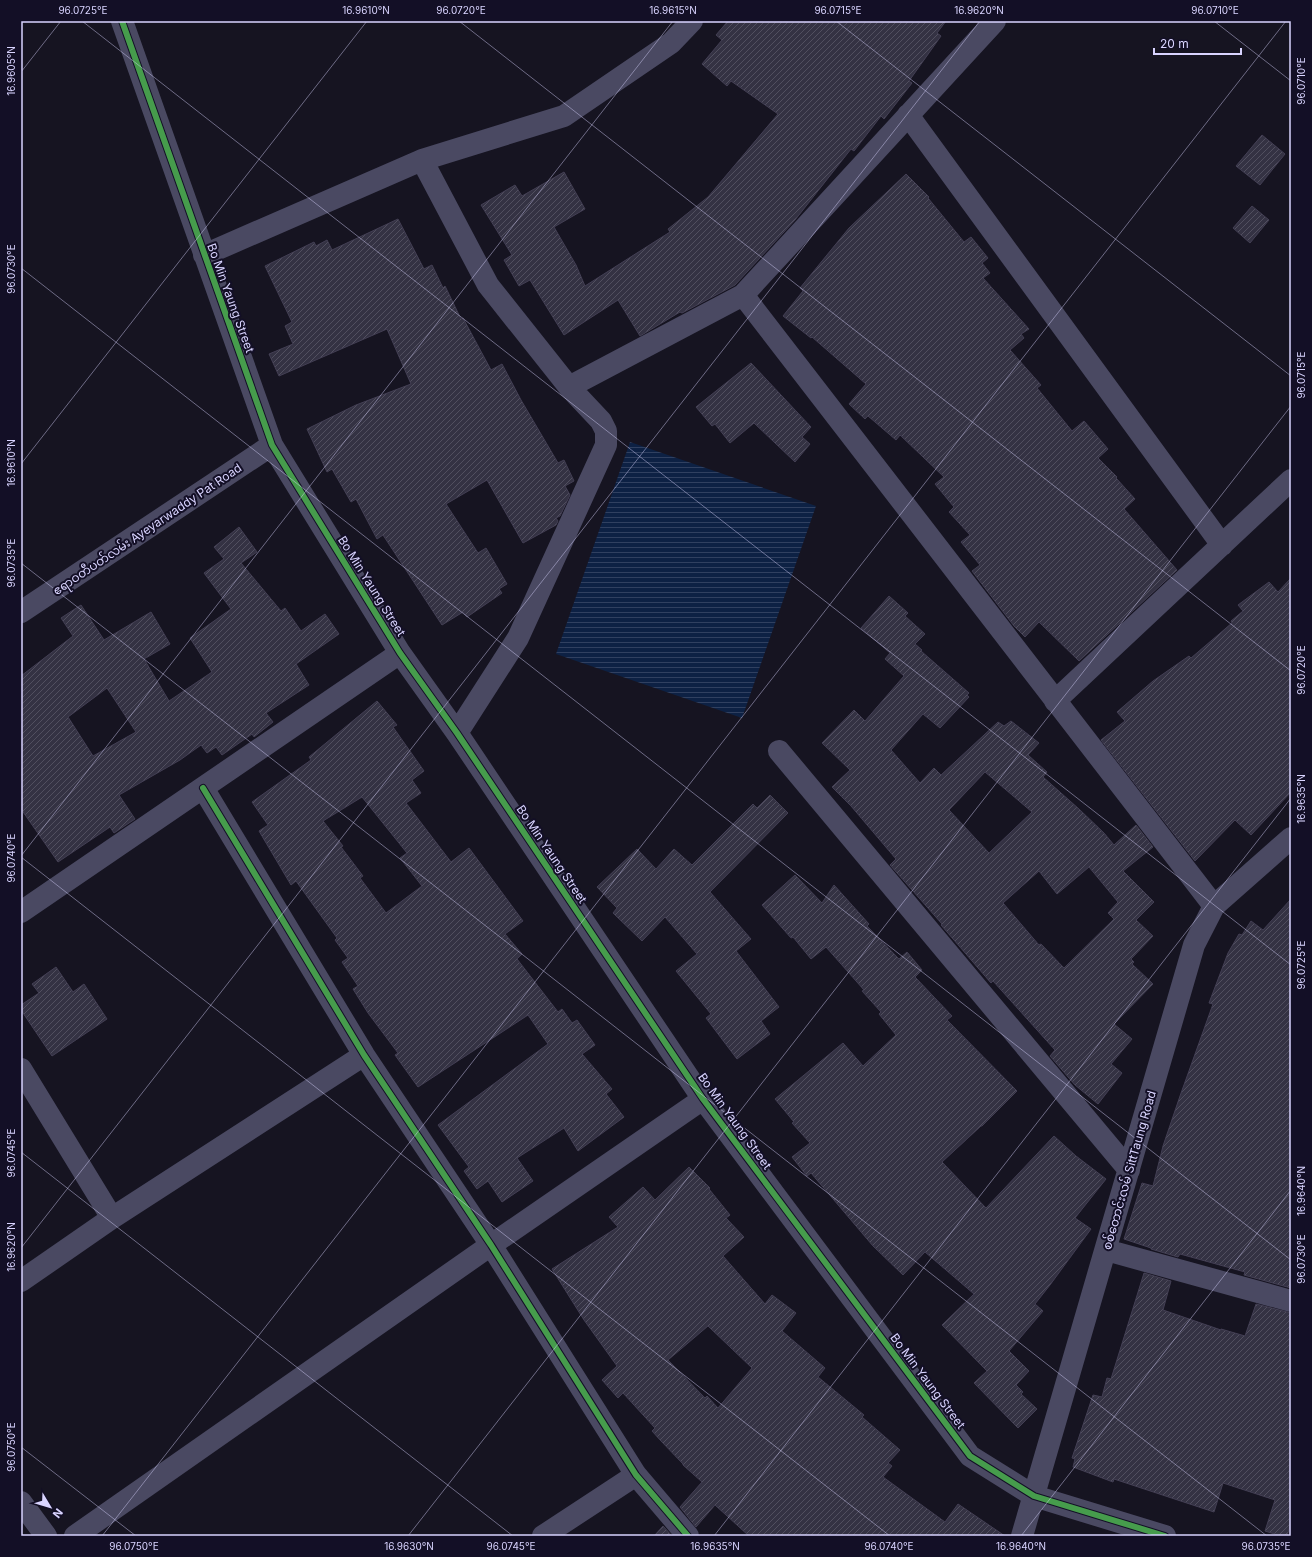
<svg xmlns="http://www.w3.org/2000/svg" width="1312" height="1557" font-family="Inter,'Noto Sans Myanmar',sans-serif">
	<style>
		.water { fill: url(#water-rules) }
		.building { fill: url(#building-hatch); stroke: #433f54; fill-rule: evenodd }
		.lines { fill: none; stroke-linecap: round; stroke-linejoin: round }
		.street { stroke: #4a4962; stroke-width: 22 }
		.cycleway-casing { stroke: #130f26; stroke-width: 8 }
		.cycleway { stroke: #469c4c; stroke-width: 6 }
		.ticks { fill: none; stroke: #d9d4ff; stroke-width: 1; stroke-opacity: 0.45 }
		.labels { text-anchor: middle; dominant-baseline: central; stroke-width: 4; stroke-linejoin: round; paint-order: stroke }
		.street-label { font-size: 12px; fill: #d9d4ff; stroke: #130f26 }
		.neatline { fill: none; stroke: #d9d4ff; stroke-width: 1.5 }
		.ticks-label { font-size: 10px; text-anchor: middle; fill: #d9d4ff }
	</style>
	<defs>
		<pattern id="water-rules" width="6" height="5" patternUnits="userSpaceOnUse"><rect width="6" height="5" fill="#0d2144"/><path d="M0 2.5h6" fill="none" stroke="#304060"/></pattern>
		<pattern id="building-hatch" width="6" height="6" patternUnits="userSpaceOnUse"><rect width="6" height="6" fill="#343243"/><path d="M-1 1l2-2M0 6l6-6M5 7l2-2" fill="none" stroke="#514f5f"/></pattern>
	</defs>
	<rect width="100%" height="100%" fill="#161421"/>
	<path class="water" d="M630,442L816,506L742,718L556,654Z"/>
	<path class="building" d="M728,21H946L937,33L941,36L909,81L912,83L884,119L881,116L854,151L851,149L795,220L735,285L682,313L680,312L640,336L618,300L564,335L530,280L519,286L504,260L512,255L481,205L515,185L522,196L564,172L585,209L554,227L576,265L585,286L670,232L668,229L708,197L778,114L731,81L727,86L702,64L722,40L716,35Z
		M1262,135L1285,154L1260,185L1236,166Z
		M906,174L929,197L928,198L964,242L971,237L988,258L982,263L990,273L983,278L1029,329L1021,334L1024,338L1010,350L1041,385L1037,388L1072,431L1084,421L1108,449L1098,458L1117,477L1116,478L1135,499L1124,509L1177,570L1079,661L1039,622L1025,637L1014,626L972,571L980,565L961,542L970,535L949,512L954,507L935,484L944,477L900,435L896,440L868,416L865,419L849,404L866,384L812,337L811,338L783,316L803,291L800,288L849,228Z
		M1252,206L1269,220L1250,243L1233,228Z
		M398,219L424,269L432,265L443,288L445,286L461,319L463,318L491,370L502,364L521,400L558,463L564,460L574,481L565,486L570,495L560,516L556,518L558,521L556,525L523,543L487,480L446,504L478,553L486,548L507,584L499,589L502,593L467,617L463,612L442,625L383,535L377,539L356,499L351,502L332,469L327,472L307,429L356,405L411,384L387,329L279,376L269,354L293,344L285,326L292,322L265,266L314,242L316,246L327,240L332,250Z
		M751,363L811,427L802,437L810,444L795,462L754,423L730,443L715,424L712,426L696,407Z
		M239,527L257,552L241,563L281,611L285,608L301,631L325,614L339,634L296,664L309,685L266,713L273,722L254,737L252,734L222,755L216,747L207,753L201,745L180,760L119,795L135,819L114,833L110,827L58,862L21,809V676L73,636L61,618L81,605L104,640L151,612L170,644L144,659L169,701L212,672L190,638L231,609L204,573L224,559L214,547ZM107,688L136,732L93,756L68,717Z
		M1291,578V792L1251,835L1235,820L1195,861L1101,740L1125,721L1117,712L1153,681L1189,656L1191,658L1232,623L1231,621L1243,611L1238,605L1269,582L1278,592Z
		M889,596L908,613L905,616L925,634L915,644L922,650L921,651L969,693L967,695L969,697L940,728L923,714L891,750L920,783L934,768L941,775L998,722L1004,726L1011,721L1039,743L1028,755L1047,772L1043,777L1079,809L1104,833L1114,845L1136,825L1153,847L1123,871L1154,902L1136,920L1153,936L1131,959L1134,962L1132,964L1153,984L1114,1024L1132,1039L1111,1064L1122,1073L1098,1104L1075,1085L1050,1056L1055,1050L993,981L991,983L941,925L942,924L890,865L896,859L851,806L832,787L850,770L822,743L854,710L865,721L904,676L885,659L890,653L861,628ZM985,772L1032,812L989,853L949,810ZM1089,867L1118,902L1108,913L1114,919L1064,968L1041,944L1039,945L1003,903L1039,871L1057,894Z
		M377,701L397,725L393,727L424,771L412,780L421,793L406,803L451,862L469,848L523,921L505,934L522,954L517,959L558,1012L562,1009L572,1023L577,1020L595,1045L582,1054L612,1089L606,1094L624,1117L578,1151L564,1128L517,1158L533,1181L502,1202L488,1181L477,1189L464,1171L469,1167L438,1125L548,1044L528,1015L418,1087L395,1055L398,1053L368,1013L353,989L358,986L342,962L348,958L335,940L337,938L296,881L291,885L259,831L268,825L252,802L311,760L309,757ZM362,797L407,853L400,858L422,886L386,913L360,878L363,876L341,847L343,846L323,821Z
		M770,795L788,813L710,892L751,939L736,951L779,1007L761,1021L770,1034L737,1059L706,1018L711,1014L676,971L697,954L665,917L642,941L613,913L617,908L597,887L637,849L656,869L674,849L692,865L753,804L757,808Z
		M795,875L822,903L834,885L869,924L867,926L899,959L907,952L922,970L915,977L952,1016L947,1020L1017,1091L982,1126H981L942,1162L986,1208L1054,1136L1076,1156L1106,1179L1075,1218L1091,1229L1050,1285L1035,1304L1043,1311L1009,1351L1029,1371L1016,1385L1023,1392L1021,1394L1037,1409L1018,1428L974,1383L987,1371L942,1325L974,1294L925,1252L903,1275L873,1246L811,1173L807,1176L792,1157L810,1143L792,1123L794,1122L775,1099L843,1043L863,1066L896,1035L879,1014L881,1012L862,991L864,990L826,947L811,959L793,937L791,938L762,905Z
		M1291,899V1288L1244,1275L1245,1272L1180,1254L1178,1257L1151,1249V1248L1124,1239L1142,1183L1153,1186L1163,1146L1180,1096L1213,1004L1209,1003L1228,953L1239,934L1242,935L1251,921L1263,930Z
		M56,967L73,992L84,984L107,1019L52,1056L21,1010V1005L39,993L32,984Z
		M689,1167L710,1188L709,1189L730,1215L726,1218L744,1237L723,1256L765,1304L772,1295L796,1313L782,1331L825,1368L818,1377L864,1415L862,1417L900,1450L888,1463L892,1466L883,1477L945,1522L958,1504L1005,1536H749L715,1505L696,1527L680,1507L702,1482L683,1465V1464L661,1441L652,1431L655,1428L623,1393L618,1398L602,1380L617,1366L584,1320L552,1269L618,1227L609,1217L643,1187L655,1200ZM708,1326L752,1368L718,1408L707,1396L705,1398L668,1360Z
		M1144,1273L1171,1281L1163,1310L1221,1330V1329L1245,1336L1256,1304L1291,1313V1523L1287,1536H1281L1265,1531L1275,1500L1223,1483L1214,1512L1114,1479L1113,1482L1073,1467L1075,1459L1072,1458L1093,1395L1102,1397L1107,1378L1111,1379Z
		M663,1526L672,1536H654Z"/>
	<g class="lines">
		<path class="street" d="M122,21L272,445L400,653L457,733L703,1099L970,1456L1034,1496L1165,1536
			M908,115L1222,545
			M422,160L488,285L569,387L601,421L606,431V445L518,638L457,733
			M204,255L422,160L564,116L671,43L692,21
			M743,295L1214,906
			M569,387L743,295L995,21
			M21,612L272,445
			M1055,701L1291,480
			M779,751L1129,1170
			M203,788L364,1055L491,1245L636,1475L688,1536
			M21,912L400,653
			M21,1069L112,1218
			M1106,1250L1291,1301
			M21,1281L112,1218L364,1055
			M21,1502L46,1536
			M75,1536L491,1245L703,1099
			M543,1536L636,1475
			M1022,1536L1194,945L1214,906L1291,838"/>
		<defs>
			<path id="cycleway" d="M122,21L272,445L400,653L457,733L703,1099L970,1456L1034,1496L1165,1536
				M203,788L364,1055L491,1245L636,1475L688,1536"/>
		</defs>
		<use href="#cycleway" class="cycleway-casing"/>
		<use href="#cycleway" class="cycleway"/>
	</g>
	<path class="ticks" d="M82,21L1291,965M459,21L1291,671M836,21L1291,376M1214,21L1291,81M21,72L61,21M21,268L1291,1260M21,464L367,21M21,563L1267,1536M21,856L673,21M21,857L890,1536M21,1152L513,1536M21,1248L980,21M21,1447L136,1536M102,1536L1286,21M408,1536L1291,406M714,1536L1291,798M1021,1536L1291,1190"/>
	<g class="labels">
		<g class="street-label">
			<text transform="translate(231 298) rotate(70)">Bo Min Yaung Street</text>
			<text transform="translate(147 529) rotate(-34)">ဧရာဝတီပတ်လမ်း Ayeyarwaddy Pat Road</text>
			<text transform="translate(372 586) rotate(58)">Bo Min Yaung Street</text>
			<text transform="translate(552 854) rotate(56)">Bo Min Yaung Street</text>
			<text transform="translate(735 1121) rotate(54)">Bo Min Yaung Street</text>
			<text transform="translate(1129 1170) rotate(-74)">စစ်တောင်းလမ် SittTaung Road</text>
			<text transform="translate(928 1381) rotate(53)">Bo Min Yaung Street</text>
		</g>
	</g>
	<rect width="1312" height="1557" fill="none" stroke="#130f26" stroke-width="44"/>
	<g transform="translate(50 1507) rotate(128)" stroke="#130f26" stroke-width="3" paint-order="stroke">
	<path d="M0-3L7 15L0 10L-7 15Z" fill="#d9d4ff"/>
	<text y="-6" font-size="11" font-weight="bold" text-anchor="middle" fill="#d9d4ff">N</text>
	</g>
	<path d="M1154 48v6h87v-6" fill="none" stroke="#d9d4ff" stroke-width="2"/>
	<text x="1160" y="48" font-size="12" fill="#d9d4ff" stroke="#130f26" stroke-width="3" paint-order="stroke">20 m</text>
	<rect x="22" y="22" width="1268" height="1513" class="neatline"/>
	<g class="ticks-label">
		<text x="83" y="14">96.0725°E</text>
		<text x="366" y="14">16.9610°N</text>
		<text x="461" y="14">96.0720°E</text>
		<text x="673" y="14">16.9615°N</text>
		<text x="838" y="14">96.0715°E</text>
		<text x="979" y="14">16.9620°N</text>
		<text x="1215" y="14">96.0710°E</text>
		<text transform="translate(11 71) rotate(-90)" y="4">16.9605°N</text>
		<text transform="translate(1301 81) rotate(-90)" y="4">96.0710°E</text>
		<text transform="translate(11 269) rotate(-90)" y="4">96.0730°E</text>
		<text transform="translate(1301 375) rotate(-90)" y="4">96.0715°E</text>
		<text transform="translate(11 463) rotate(-90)" y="4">16.9610°N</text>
		<text transform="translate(11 563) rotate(-90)" y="4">96.0735°E</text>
		<text transform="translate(1301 670) rotate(-90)" y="4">96.0720°E</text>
		<text transform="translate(1301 799) rotate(-90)" y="4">16.9635°N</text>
		<text transform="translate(11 858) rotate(-90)" y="4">96.0740°E</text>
		<text transform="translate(1301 965) rotate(-90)" y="4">96.0725°E</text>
		<text transform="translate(11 1153) rotate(-90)" y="4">96.0745°E</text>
		<text transform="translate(1301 1191) rotate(-90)" y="4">16.9640°N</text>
		<text transform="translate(11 1247) rotate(-90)" y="4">16.9620°N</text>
		<text transform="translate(1301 1259) rotate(-90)" y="4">96.0730°E</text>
		<text transform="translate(11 1447) rotate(-90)" y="4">96.0750°E</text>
		<text x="134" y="1550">96.0750°E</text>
		<text x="409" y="1550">16.9630°N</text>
		<text x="511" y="1550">96.0745°E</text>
		<text x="715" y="1550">16.9635°N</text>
		<text x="889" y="1550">96.0740°E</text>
		<text x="1021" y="1550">16.9640°N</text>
		<text x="1266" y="1550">96.0735°E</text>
	</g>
</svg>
